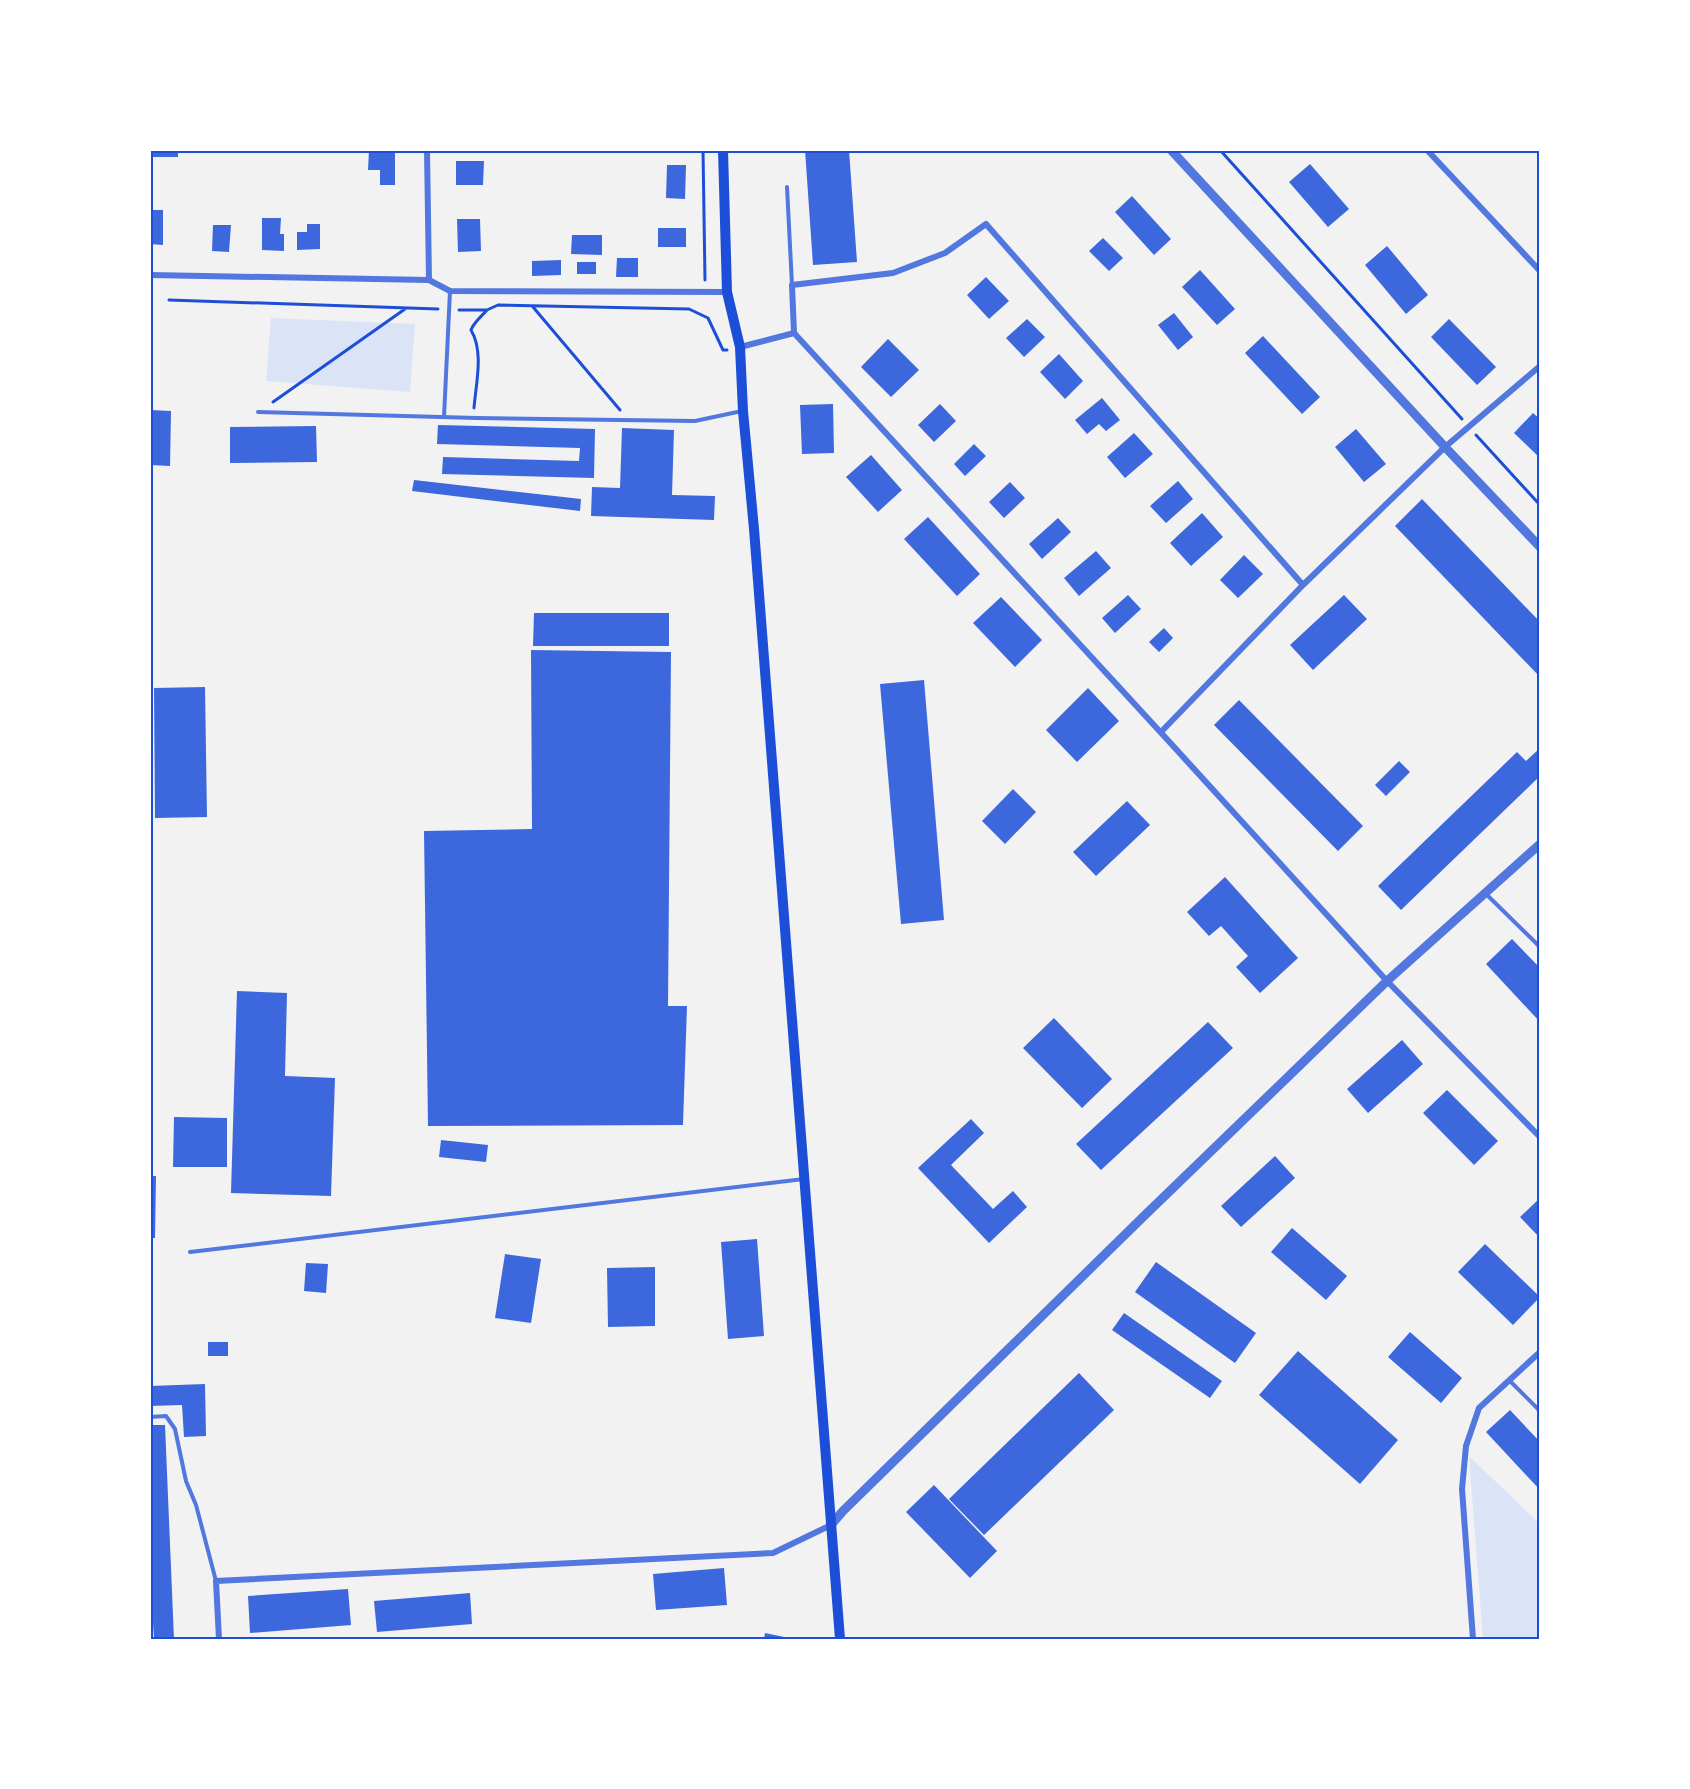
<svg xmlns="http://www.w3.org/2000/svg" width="1690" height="1789" font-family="Overpass,sans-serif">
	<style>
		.green { fill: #dbe4f7 }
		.building { fill: #3d67dc }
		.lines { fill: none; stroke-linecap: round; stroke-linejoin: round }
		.path { stroke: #1d4ed8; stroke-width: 3 }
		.service { stroke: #5277de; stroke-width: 4 }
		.minor { stroke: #5277de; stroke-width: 6 }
		.tertiary { stroke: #5277de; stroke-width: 9 }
		.secondary { stroke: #1d4ed8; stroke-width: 10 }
		.neatline { fill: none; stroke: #1d4ed8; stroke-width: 2 }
	</style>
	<rect width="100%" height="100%" fill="#f2f2f2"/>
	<path class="green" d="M271,318L415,324L410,392L266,381Z
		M1469,1456L1540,1524V1639H1483Z"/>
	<path class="building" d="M150,150H178V157H150Z
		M369,150H395V185H380V170H368Z
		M631,150H660V152L631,153Z
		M805,150H849L857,262L813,265Z
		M456,161H484L483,185H456Z
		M1310,164L1349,209L1328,227L1289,182Z
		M667,165H686L685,199L666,198Z
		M1132,196L1171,239L1154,255L1115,212Z
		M150,210H163V245L150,244Z
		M262,218H281L280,234H284V251L262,250Z
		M457,219H480L481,251L458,252Z
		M307,224H320V249L297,250V232H307Z
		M213,225H231L229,252L212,251Z
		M658,228H686V247H658Z
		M572,235H602V255L571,254Z
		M1103,238L1123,258L1109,271L1089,251Z
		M1387,246L1428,295L1406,314L1365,265Z
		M617,258H638V277H616Z
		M561,260V275L532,276V261Z
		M577,262H596V274H577Z
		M1200,270L1235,309L1217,325L1182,287Z
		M986,277L1009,301L989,319L967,295Z
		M1174,313L1193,337L1178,350L1158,325Z
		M1027,319L1045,337L1024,357L1006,338Z
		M1449,319L1496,367L1477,385L1431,337Z
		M1263,336L1320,397L1302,414L1245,353Z
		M888,339L919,370L891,397L861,367Z
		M1059,354L1083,381L1065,399L1040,372Z
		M1102,398L1120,420L1106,431L1099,424L1087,434L1075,420Z
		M833,404L834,453L802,454L800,405Z
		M940,404L956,421L934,442L918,425Z
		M150,410L171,411L170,466L150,465Z
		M1533,413L1540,419V458L1514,433Z
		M438,425L595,429L594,478L442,474L443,457L579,461L580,448L437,444Z
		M316,426L317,462L230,463V427Z
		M622,428L674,430L672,495L715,496L714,520L591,516L592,487L620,488Z
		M1356,429L1386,464L1364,482L1335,447Z
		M1134,433L1153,454L1125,478L1107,457Z
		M974,444L986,456L965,476L954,464Z
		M871,455L902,490L878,512L846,477Z
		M414,480L581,499L580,511L412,491Z
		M1178,481L1193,499L1166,523L1150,506Z
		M1010,482L1025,498L1004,518L989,502Z
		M1422,499L1540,622V677L1395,526Z
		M1202,513L1223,537L1191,566L1170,543Z
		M928,517L980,574L957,596L904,539Z
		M1058,518L1071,532L1042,559L1029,544Z
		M1096,551L1111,568L1079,596L1064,578Z
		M1244,555L1263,574L1238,598L1220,580Z
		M1128,595L1141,609L1115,633L1102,618Z
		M1344,595L1367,619L1313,670L1290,645Z
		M1001,597L1042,640L1015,667L973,623Z
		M534,613H669V646H533Z
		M1164,628L1173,638L1159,652L1149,642Z
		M531,650L671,652L668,1006H687L683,1125L428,1126L424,831L532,829Z
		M924,680L944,920L901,924L880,684Z
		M205,687L207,817L155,818L154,688Z
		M1088,688L1119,721L1077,762L1046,730Z
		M1239,700L1363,826L1338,851L1214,725Z
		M1540,748V776L1401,910L1378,886L1517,752L1526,761Z
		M1399,761L1410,772L1386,796L1375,785Z
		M1013,789L1036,812L1005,844L982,821Z
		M1127,801L1150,825L1096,876L1073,852Z
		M1225,877L1298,958L1260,993L1236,967L1248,956L1221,926L1209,936L1187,912Z
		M1512,939L1540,968V1022L1486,964Z
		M237,991L287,993L285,1076L335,1078L331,1196L231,1193Z
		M1054,1018L1112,1079L1082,1108L1023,1048Z
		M1208,1022L1233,1048L1101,1170L1076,1144Z
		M1402,1040L1423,1064L1368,1113L1347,1089Z
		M1447,1090L1498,1141L1474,1165L1423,1113Z
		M174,1117L227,1118V1167H173Z
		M971,1119L984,1133L951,1165L993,1209L1013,1191L1027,1207L989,1243L918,1168Z
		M441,1140L488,1145L486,1162L439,1157Z
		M1275,1156L1295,1178L1241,1227L1221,1206Z
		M150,1176H156L155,1238H150Z
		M1540,1198V1238L1520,1217Z
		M1292,1228L1347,1276L1326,1300L1271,1252Z
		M757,1239L764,1336L728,1339L721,1242Z
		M1485,1244L1540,1297L1513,1325L1458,1272Z
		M505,1254L541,1259L531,1323L495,1318Z
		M1156,1262L1256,1333L1235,1363L1135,1292Z
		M306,1263L328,1264L326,1293L304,1291Z
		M655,1267V1326L608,1327L607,1268Z
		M1124,1313L1222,1381L1210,1398L1112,1330Z
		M1410,1332L1462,1378L1441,1403L1388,1357Z
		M208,1342H228V1356H208Z
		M1298,1351L1398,1440L1360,1484L1259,1395Z
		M1079,1373L1114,1410L984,1535L949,1499Z
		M205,1384L206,1436L184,1437L182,1405L150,1406V1386Z
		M1510,1410L1540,1442V1490L1486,1432Z
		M150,1425H165L174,1639H154L150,1572Z
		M934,1485L997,1551L970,1578L906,1512Z
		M724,1568L727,1605L656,1610L653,1574Z
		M348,1589L351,1625L250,1633L248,1596Z
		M470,1593L472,1624L377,1632L374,1601Z
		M765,1633L789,1638V1639H764Z"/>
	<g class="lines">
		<path class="path" d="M703,150L705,280
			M1220,150L1462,419
			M169,300L438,309
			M533,307L620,410
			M459,310H487L498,305L689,309L708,318L723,350H727
			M273,402L405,309
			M474,408C476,383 484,352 471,330C474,322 481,317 487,310
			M1476,435L1540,505"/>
		<path class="service" d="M787,187L792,285
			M258,412L477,418L695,421L742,411
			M444,417L450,291
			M1485,893L1540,947
			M190,1252L804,1179
			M1509,1380L1540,1411
			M150,1417L166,1416L175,1429L186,1481L196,1505L216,1581"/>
		<path class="minor" d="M427,150L429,280
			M1427,150L1540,271
			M150,275L429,280L450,291L727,292
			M794,333L792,285L893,273L945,253L986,224L1303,585
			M740,347L794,333L1175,748L1387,981L1540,1137
			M1161,732L1303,585L1445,447L1540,366
			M219,1639L216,1581L773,1553L831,1525
			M1473,1639L1462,1489L1466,1446L1479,1408L1540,1352"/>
		<path class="tertiary" d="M1171,150L1445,447L1540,547
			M831,1525L843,1511L1143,1217L1387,981L1540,844"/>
		<path class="secondary" d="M723,150L727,292L740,347L743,411L754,529L840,1639"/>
	</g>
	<rect width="1690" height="1789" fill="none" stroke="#ffffff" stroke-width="303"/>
	<rect x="152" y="152" width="1386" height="1486" class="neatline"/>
</svg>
